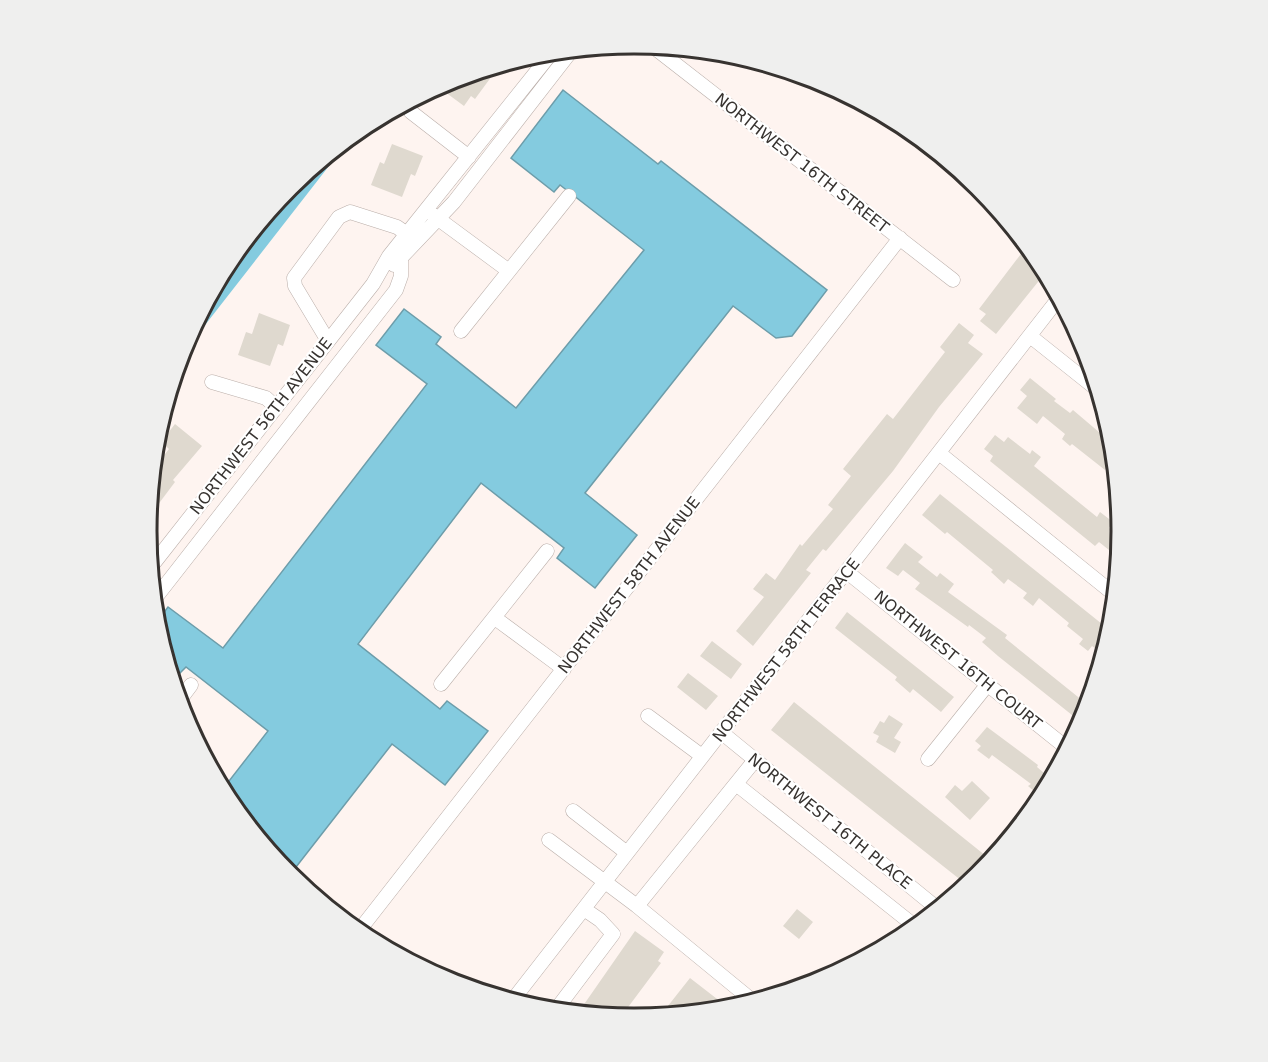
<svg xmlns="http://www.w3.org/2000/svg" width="1268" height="1062" font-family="'DejaVu Sans',sans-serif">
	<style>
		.water { fill: #84cbdf; stroke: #6d9daa; stroke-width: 1.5 }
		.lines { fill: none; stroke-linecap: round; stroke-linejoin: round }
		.canal { stroke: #84cbdf; stroke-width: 14 }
		.building { fill: #dfd9cf }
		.minor-casing { stroke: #baaea9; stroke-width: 15 }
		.minor { stroke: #fff; stroke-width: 14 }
		.labels { text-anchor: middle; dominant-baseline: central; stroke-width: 4.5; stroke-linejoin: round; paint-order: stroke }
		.street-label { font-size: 16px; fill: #373330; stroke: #fff }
		.rim { fill: none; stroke: #373330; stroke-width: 3 }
	</style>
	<rect width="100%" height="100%" fill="#fef4f0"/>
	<path class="water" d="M563,90L658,164L661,161L827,290L792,336L776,338L733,306L585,493L637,535L595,588L557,558L564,548L481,483L358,644L440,709L447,701L488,731L445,785L392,744L289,876L228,802L222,790L268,731L186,667L178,675L168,668L156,623L168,607L223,648L427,384L376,345L404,309L441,337L436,344L516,408L644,250L560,185L554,192L511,158Z"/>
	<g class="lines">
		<path class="canal" d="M190,333L331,152"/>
	</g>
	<path class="building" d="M500,65L475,99L471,96L464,106L437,86Z
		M392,144L423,156L415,176L411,174L402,197L371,185L380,162L384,164Z
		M1027,246L1046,272L996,334L980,321L986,314L979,309Z
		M259,313L290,325L283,346L278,344L270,366L238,355L246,332L252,334Z
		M959,323L974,335L968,343L983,354L939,407L893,471L826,551L823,549L806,570L811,573L753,646L736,631L764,597L753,589L766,573L775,580L800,544L802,546L833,509L828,505L851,476L843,469L887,414L893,419L945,352L940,347Z
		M1030,378L1056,399L1054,401L1070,413L1073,410L1113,444L1116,474L1107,467L1105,470L1072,444L1070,446L1062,439L1065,434L1043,416L1037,424L1017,408L1027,396L1020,390Z
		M175,424L202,446L173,480L175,482L148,518L153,469L169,449L161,442Z
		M995,435L1004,442L1008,437L1030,454L1032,450L1041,457L1034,466L1097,517L1100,512L1113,522L1109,528L1121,537L1119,558L1099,542L1095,546L990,461L993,456L984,449Z
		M940,494L1107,628L1104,632L1109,636L1104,655L1092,646L1088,651L1079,644L1083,639L1067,626L1069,623L1039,598L1033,606L1023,598L1027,593L1008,579L1004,584L991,572L993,570L947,532L945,534L922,515Z
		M905,543L923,557L918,562L937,577L940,573L954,584L948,592L1007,635L1005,638L1088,705L1082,723L998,656L982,642L986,638L969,625L968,627L915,589L920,583L903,570L898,576L886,568Z
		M847,612L954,697L941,712L913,689L910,693L895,680L897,677L835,628Z
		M712,641L742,664L731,679L700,656Z
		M688,673L718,696L706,710L677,687Z
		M794,702L991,860L978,876L967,885L771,730Z
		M889,715L903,724L894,738L901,742L895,753L876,742L879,736L873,733L880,721L884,723Z
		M987,727L1038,765L1037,767L1051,779L1042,798L1028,786L1031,784L992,755L989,759L977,750L981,746L975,741Z
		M972,781L990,798L970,820L945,797L955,785L962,791Z
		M797,909L813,922L799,939L783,926Z
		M635,931L664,952L658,961L661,963L623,1014L619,1011L615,1017L578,1013Z
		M690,978L730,1009L707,1011L701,1007L697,1012L660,1016Z"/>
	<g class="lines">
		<defs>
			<path id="minor" d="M651,45L953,280
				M411,112L469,157
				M433,215L509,271
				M394,265L454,202L572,50
				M461,331L569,196
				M1030,336L1099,391
				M328,341L295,286L294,278L339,217L350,212L397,227L407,234
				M212,382L266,398L276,407
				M939,453L1115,595
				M150,568L373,284L389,256L553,51
				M847,572L1068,749
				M153,601L396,290L401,276V259
				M495,618L564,669
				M441,684L547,551
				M179,701L191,685
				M648,716L702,756
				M721,732L938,909
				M928,759L988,684
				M736,784L916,927
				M573,811L627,853
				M549,840L637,906
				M358,932L900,238
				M512,1001L1059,298
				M754,1002L637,906L755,760
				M555,1011L613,934L600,920L584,909"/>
		</defs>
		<use href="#minor" class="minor-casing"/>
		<use href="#minor" class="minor"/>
	</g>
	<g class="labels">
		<g class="street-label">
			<text transform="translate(802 163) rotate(38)">NORTHWEST 16TH STREET</text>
			<text transform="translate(261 426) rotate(-52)">NORTHWEST 56TH AVENUE</text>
			<text transform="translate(629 585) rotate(-52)">NORTHWEST 58TH AVENUE</text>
			<text transform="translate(786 650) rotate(-52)">NORTHWEST 58TH TERRACE</text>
			<text transform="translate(958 660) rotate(39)">NORTHWEST 16TH COURT</text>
			<text transform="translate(830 821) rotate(39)">NORTHWEST 16TH PLACE</text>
		</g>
	</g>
	<path d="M0 0H1268V1062H0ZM157 531a477 477 0 1 1 954 0a477 477 0 1 1-954 0Z" fill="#efefee" fill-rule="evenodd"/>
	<path class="rim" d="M157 531a477 477 0 1 1 954 0a477 477 0 1 1-954 0Z"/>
</svg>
